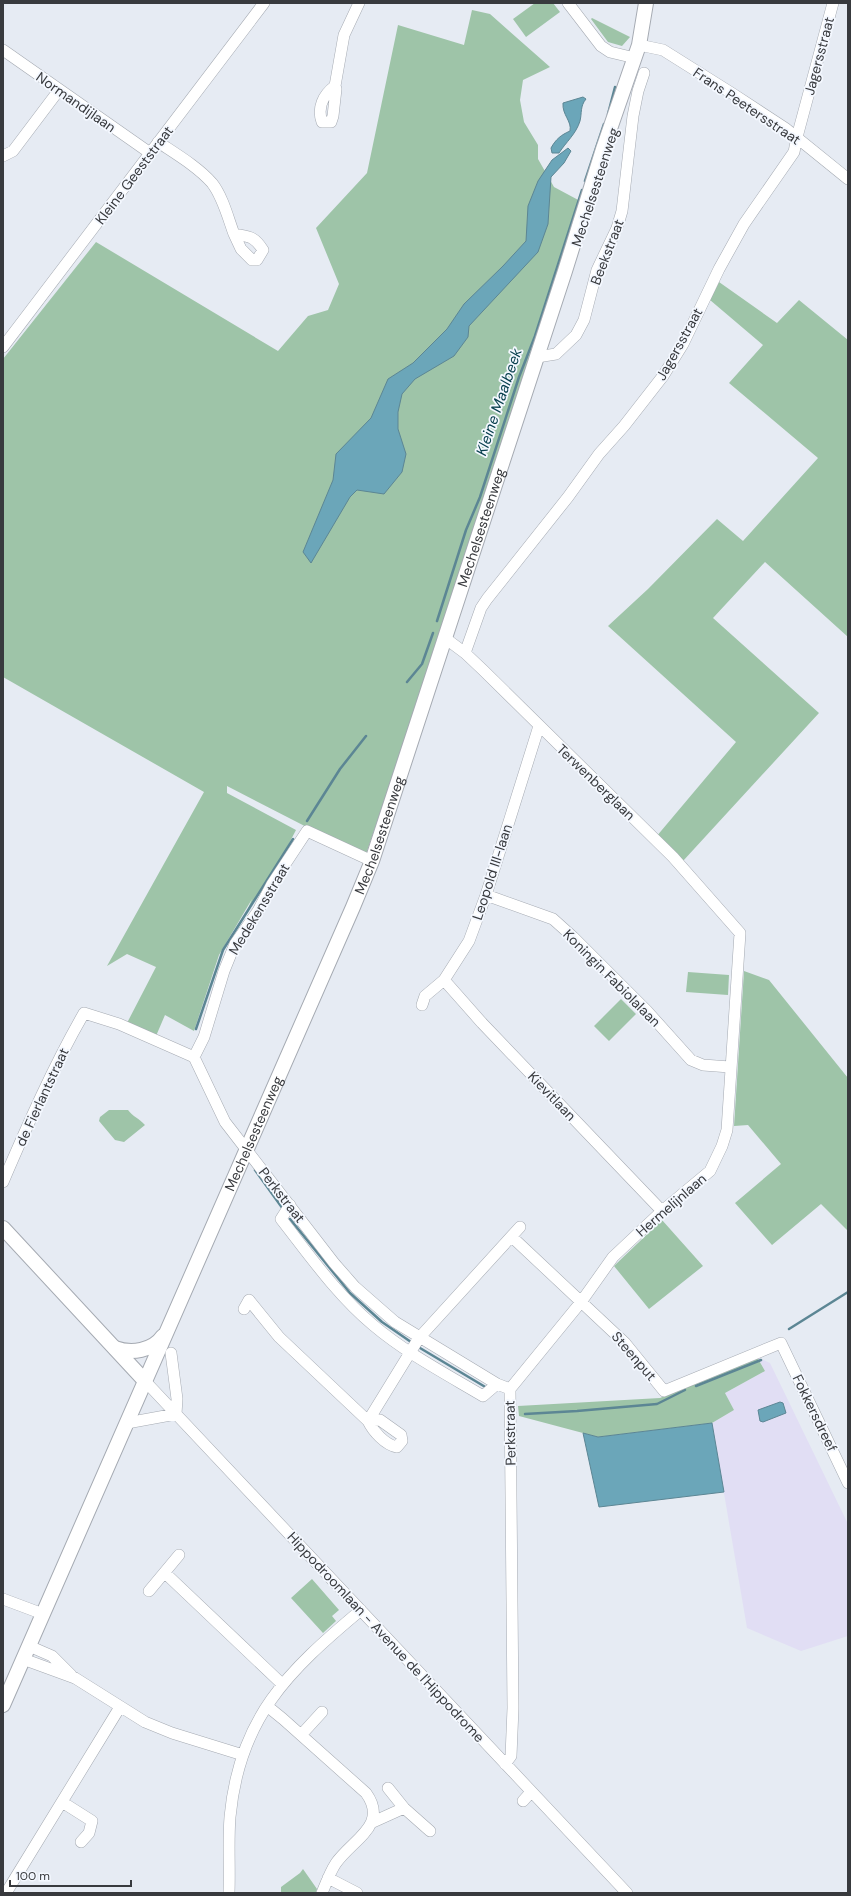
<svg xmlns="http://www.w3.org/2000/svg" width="851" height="1896" font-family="'DM Sans',sans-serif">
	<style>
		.commercial { fill: #e1def4 }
		.green { fill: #9ec4a8 }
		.water { fill: #6ba6b9; stroke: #5c8694 }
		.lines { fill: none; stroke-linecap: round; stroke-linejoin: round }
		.stream { stroke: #5c8694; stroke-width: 2.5 }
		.minor-casing { stroke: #a5aab2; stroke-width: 12 }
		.major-casing { stroke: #a5aab2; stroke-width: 16 }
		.minor { stroke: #fff; stroke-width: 11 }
		.major { stroke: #fff; stroke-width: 14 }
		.labels { text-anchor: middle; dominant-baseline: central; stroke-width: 3.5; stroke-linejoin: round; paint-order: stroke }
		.street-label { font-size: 14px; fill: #383a3e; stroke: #f4f8ff }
		.water-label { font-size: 15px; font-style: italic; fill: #09404e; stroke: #f4f8ff }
	</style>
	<rect width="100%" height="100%" fill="#e6ebf3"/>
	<path class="commercial" d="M757,1357L770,1363L848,1524V1636L801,1651L747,1628L712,1423L734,1410L725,1393L765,1371Z"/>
	<path class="green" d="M535,3H553L560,12L526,37L513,19Z
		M472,10L490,14L550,67L523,80L520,100L524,122L538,145V159L554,187L582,202L472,545L365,857L227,786V793L296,830L271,878L246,913L252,899L219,955L194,1031L165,1015L156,1036L127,1023L156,967L127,954L107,966L204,792L3,677V359L96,242L278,351L308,316L328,310L339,284L316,228L367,173L398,25L464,45Z
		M592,18L630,37L622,46L608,42L591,19Z
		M719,282L777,323L799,300L848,340V637L765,562L713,618L819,713L683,861L656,837L736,742L608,626L648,589L717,519L743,541L818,458L729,383L763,345L710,300Z
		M744,971L769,980L848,1078V1231L821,1204L772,1245L735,1203L781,1164L748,1125L734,1126Z
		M688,972L729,975L728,995L686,992Z
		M621,999L636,1014L609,1041L594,1026Z
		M109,1110H128C133,1117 139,1118 145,1125L124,1142L115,1140L99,1121L100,1117Z
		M662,1220L703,1266L649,1309L614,1266Z
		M757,1357L765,1371L725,1393L734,1410L712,1423L598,1437L519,1416L518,1406L660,1398Z
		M312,1579L339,1610L332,1616L336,1621L323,1633L291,1598Z
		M303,1869L317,1889L316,1893H281V1887L300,1873Z"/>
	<path class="water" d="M583,97L586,99C580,106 582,113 580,121C576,134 566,142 559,153H552L551,148C556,139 561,135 570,131C572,121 562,115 563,103Z
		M568,148L571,151L564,163L551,177L548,224L538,252L469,326L468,337L454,356L415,379L402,394L398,412V429L406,454L402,472L384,494L357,490L350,497L311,563L303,552L333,480L336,454L371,418L388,379L413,363L447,329L464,304L503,266L526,241L528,206L538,181L552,160Z
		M780,1402L783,1403L786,1413L763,1422L760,1421L758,1410Z
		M712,1423L724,1492L599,1507L583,1433L598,1437Z"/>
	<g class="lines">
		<path class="stream" d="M608,114L615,87
			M585,181L604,124
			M437,621L466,530L480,497L519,377L535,336L582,190
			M407,682L422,664L433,633
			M307,821L340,769L366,736
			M196,1029L223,950L293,839
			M255,1170L283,1209
			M290,1219L350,1293L382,1322L411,1342
			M789,1329L848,1292
			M420,1348L487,1388
			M696,1386L761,1360
			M525,1414L577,1411L657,1404L685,1390"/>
		<defs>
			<path id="minor" d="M568,3L601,46L610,52L635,58
				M639,45L663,50L733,94L785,128L848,179
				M3,50L150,153
				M335,86C323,95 317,108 322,122H331L333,116L336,89L335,86L344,35L359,3
				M158,142C176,154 198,167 212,183C223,197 228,218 234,234
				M3,156L13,151L59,90
				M234,234C250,237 254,236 263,250L257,260H252L241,249Z
				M3,347L264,3
				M537,357L556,354L576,335L584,320L597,270L617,228L622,211L633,116L638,91L644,73
				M445,638L465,653L483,670L673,857L740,933L727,1130L722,1146L710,1171L662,1211L613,1257L581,1302L510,1389
				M465,653L481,608L487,599L568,497L599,454L624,426L663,376L683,344L719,269L744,224L794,152L797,137L833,3
				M486,895L553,919L573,937L647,1011L691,1060L703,1065L730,1067
				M444,980L482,1023L662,1211
				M422,1005L425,996L444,980L469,941L486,895L539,726
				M194,1057L204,1037L224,971L235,944L258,911L272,884L307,831L372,861
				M3,1182C28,1124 53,1067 84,1013L119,1024L194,1057L225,1122L334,1263L355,1287L395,1322L497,1384L510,1389
				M290,1205L281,1219C310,1256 337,1295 373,1325C406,1353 446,1374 483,1396L497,1384
				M512,1237L625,1343L664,1391L781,1343L848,1483
				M244,1309L249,1300L279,1337L368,1421C373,1431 385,1445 397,1447L402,1441L401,1435L380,1420L368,1421
				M171,1353L177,1399L176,1414
				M145,1381L627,1893
				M368,1421L419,1338L520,1227
				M127,1423L176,1414
				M165,1573L282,1684
				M149,1591L179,1555
				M3,1599L43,1614
				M29,1646L52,1656L71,1675
				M23,1659L75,1678L145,1722L172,1733L243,1755
				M267,1706L283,1719L366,1793C389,1825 353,1839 336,1863C330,1872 326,1883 322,1893
				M301,1735L322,1712
				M505,1764L511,1756L513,1708L510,1389
				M388,1788L404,1808L430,1831
				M523,1801L531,1792
				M62,1802L92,1821L89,1833L81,1842
				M373,1822L404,1808
				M328,1878L357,1893
				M6,1893L120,1707
				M229,1893C230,1868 228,1842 230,1817C239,1718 288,1671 361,1610"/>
			<g id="major">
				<path d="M3,1228L145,1381"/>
				<path d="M115,1348C131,1354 153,1351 163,1336"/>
				<path id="s1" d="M3,1705L353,907L372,861L565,271L603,149L639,45L646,3"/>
			</g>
		</defs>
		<use href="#minor" class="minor-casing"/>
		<use href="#major" class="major-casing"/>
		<use href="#minor" class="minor"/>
		<use href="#major" class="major"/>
	</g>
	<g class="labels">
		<g class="street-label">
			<text transform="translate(819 56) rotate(-75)">Jagersstraat</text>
			<text transform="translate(76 102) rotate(35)">Normandijlaan</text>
			<text transform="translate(747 106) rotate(34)">Frans Peetersstraat</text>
			<text transform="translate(134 175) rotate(-53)">Kleine Geeststraat</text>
			<text transform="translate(595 187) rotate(-72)">Mechelsesteenweg</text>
			<text transform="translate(607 252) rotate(-69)">Beekstraat</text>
			<text transform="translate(679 344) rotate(-61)">Jagersstraat</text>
			<text stroke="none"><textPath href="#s1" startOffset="1272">Mechelsesteenweg</textPath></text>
			<text transform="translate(596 782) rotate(44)">Terwenberglaan</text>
			<text stroke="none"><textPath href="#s1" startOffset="948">Mechelsesteenweg</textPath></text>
			<text transform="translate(492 872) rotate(-72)">Leopold III-laan</text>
			<text transform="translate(259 909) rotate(-59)">Medekensstraat</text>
			<text transform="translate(612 978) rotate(45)">Koningin Fabiolalaan</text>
			<text transform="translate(552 1096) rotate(46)">Kievitlaan</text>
			<text transform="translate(42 1097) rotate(-65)">de Fierlantstraat</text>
			<text stroke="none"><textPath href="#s1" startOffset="624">Mechelsesteenweg</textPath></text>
			<text transform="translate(282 1195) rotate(52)">Perkstraat</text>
			<text transform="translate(671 1205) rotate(-41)">Hermelijnlaan</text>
			<text transform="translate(634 1356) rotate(49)">Steenput</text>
			<text transform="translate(815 1413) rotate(64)">Fokkersdreef</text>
			<text transform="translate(510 1433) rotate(-91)">Perkstraat</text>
			<text transform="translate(386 1637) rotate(47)">Hippodroomlaan - Avenue de l'Hippodrome</text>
		</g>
		<g class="water-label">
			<text transform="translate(499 402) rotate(-71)">Kleine Maalbeek</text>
		</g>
	</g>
	<rect width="851" height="1896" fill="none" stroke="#383a3e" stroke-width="8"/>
	<path d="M10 1880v6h121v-6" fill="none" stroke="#383a3e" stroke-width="2"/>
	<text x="16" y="1880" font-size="12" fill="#383a3e" stroke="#f4f8ff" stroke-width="3" paint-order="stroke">100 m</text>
</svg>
